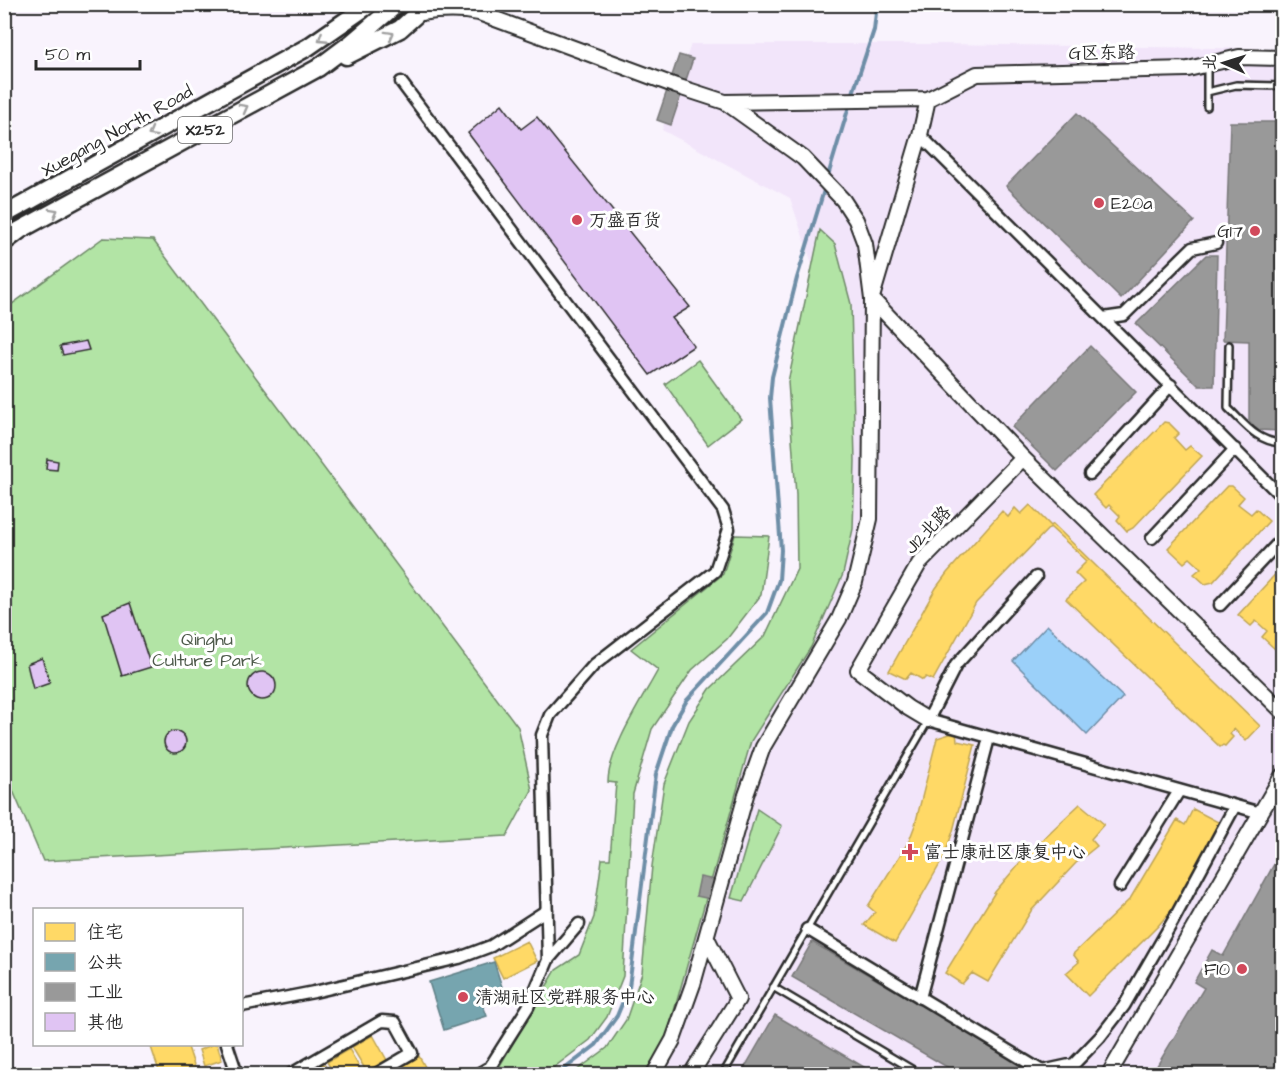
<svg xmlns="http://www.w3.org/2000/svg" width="1287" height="1079" font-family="'Architects Daughter','LXGW WenKai TC',sans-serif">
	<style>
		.built { fill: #f2e5fa }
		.green { fill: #b2e4a5; stroke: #6e8868; stroke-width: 1.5 }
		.water { fill: #9bd0f9; stroke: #6e8ea7; stroke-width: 1.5 }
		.homes { fill: #ffd966; stroke: #bfa554; stroke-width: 1.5 }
		.public { fill: #76a5af; stroke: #608087; stroke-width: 1.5 }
		.industry { fill: #999; stroke: #787878; stroke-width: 1.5 }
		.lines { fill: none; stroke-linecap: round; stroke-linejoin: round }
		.stream { stroke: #6e8ea7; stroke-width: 4 }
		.building { fill: #e0c4f3; stroke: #2b2b2b; stroke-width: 1.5 }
		.service-casing { stroke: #2b2b2b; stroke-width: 10 }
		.minor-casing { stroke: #2b2b2b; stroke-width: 15 }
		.tertiary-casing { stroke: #2b2b2b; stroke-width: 18 }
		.primary-casing { stroke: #2b2b2b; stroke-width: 21 }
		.service { stroke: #fff; stroke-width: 5 }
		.minor { stroke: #fff; stroke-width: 10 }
		.tertiary { stroke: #fff; stroke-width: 14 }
		.primary { stroke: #fff; stroke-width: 16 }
		.oneway { stroke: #a0a0a0 }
		.poi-dot { fill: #d1495b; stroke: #fff; stroke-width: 2 }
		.labels { text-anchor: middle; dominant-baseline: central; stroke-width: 6; stroke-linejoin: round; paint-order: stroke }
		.shield { fill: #fff; stroke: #6b6b6b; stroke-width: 1.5 }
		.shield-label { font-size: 16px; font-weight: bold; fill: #2b2b2b }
		.street-label { font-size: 18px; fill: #2b2b2b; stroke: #fff }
		.poi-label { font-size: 18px; fill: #2b2b2b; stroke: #fff; text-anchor: start }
		.park-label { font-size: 18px; fill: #4d594a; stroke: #fff }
	</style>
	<rect width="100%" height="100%" fill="#f9f3fd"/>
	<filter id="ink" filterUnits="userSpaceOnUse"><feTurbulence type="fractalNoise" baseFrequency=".0167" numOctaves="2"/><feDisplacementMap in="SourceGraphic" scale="12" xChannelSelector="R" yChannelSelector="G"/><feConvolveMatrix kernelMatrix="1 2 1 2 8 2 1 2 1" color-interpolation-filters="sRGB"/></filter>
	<g filter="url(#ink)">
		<path class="built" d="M691,44H941L1282,49V1074H604L620,1061L705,758L826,576L833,326L790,198L662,130Z"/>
		<path class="green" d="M820,230L835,244L851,304L855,461L853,529L843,574L811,647L751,741L666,1039L644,1074H572L607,1048L626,1020L642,973L652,866L664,784L689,721L710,689L765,636L797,569L796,495L788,382Z
			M103,238L153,240L518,727L532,790L507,836L43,861L5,772L4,310Z
			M698,360L741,419L708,445L665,384Z
			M735,535L769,536L761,595L727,639L692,670L652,729L633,794L623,976L607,1017L590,1040L545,1074H495L556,970L579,955L594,917L602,859H610L616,783L608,782C608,751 643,698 658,670L631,649L723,574Z
			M757,809L782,826L744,901L731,898Z"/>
		<path class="water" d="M1047,625L1123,697L1087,735L1013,661Z"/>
		<path class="homes" d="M1164,422L1169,423L1179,433L1174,438L1185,450L1190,446L1202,456L1133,528L1127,531L1117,520L1120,516L1109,505L1106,508L1093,495Z
			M1227,486H1232L1244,497L1238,504L1251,514L1256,509L1269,521L1213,582L1205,584L1194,574L1201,568L1190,558L1184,563L1168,548Z
			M1030,505L1051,526L976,603L933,680L926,677L923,680L911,673L906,679L889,671L936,588L947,573L1002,511L1008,517L1015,508L1021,514Z
			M1053,524L1260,726L1246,741L1234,729L1230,734L1233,737L1225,746L1223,745L1220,747L1066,599L1084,582L1075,573L1087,561L1050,527Z
			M1282,567V642L1275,649L1262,637L1267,631L1256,621L1251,626L1238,615Z
			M956,732L957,741L975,745L953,831L944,857L895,943L864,925L875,912L868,906L909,841L915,825L937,738Z
			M1080,804L1104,824L1091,839L1097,846L1076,863L1031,911L988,982L972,973L962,984L945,973L995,892L1028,853Z
			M1193,809L1220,823L1173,908L1158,926L1088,996L1066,973L1079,962L1073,954L1130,899L1177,820L1185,825Z
			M527,941L537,961L503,978L493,958Z
			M373,1035L388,1062L368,1074L352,1047Z
			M150,1044H187L197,1074H160Z
			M214,1044H217L222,1060L204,1066L199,1050Z
			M349,1049L363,1074H334L327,1062Z
			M419,1056L429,1074H401L397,1069Z
			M324,1064L330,1074H306Z"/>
		<path class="public" d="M494,962L504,993L481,1000L487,1016L444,1030L429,982Z"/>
		<path class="industry" d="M679,55L693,59L671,125L657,120Z
			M1077,113L1194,221L1121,299L1006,186Z
			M1230,122H1282V431L1258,430L1249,421V341L1223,340Z
			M1206,255H1217L1214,386H1199L1136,324Z
			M1090,346L1136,392L1057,471L1012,427Z
			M1282,850V1063L1276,1074H1152L1204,988L1194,982L1212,950L1223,956Z
			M700,877L715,880L711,899L696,896Z
			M812,942L1039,1074H959L792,977Z
			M775,1015L876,1074H741Z"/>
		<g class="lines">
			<path class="stream" d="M852,96L874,30L877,4
				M827,179L850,103
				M558,1074L596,1045L617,1016L629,987L656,774L672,726L687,700L767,613L779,580L781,550L770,398L772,377L797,278L825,187"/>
		</g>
		<path class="building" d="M502,104L521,129L537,117L690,307L672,318L694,346L650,375L468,133Z
			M86,341L89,350L63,355L60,346Z
			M47,459L58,461L57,470L46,469Z
			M130,603L151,667L122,676L103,614Z
			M42,658L50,683L33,689L27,664Z
			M248 686a14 14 0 1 1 28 0a14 14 0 1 1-28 0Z
			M164 742a11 11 0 1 1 22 0a11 11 0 1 1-22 0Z"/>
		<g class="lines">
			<defs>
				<path id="service" d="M1207,92L1236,85L1282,86
					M1207,107V67
					M1229,345L1228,408C1245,424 1257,442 1282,443
					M773,987L920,1074
					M723,1074L928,721"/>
				<path id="minor" d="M401,82L723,510L729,529L715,571L594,665L550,715L542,735L548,960L528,1007L490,1067L478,1074
					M920,135L1282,497
					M1103,318L1124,315L1192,248L1216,243
					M1090,474L1171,385
					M1152,538L1235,449
					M1036,577L956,665L928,720L1261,813
					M1220,605L1282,539
					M1120,886L1179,791
					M807,929L1042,1071L1074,1064L1100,1037L1124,1006L1173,921L1235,806
					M548,960L579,924
					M920,998L989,738
					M242,1006L314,992L459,958L491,946L547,910
					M227,1044L237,1074
					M291,1074L382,1021L395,1022L412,1053L376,1074"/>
				<path id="tertiary" d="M420,13C441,10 458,9 479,13L676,86L725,102L803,158L843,200L856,220L865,244L872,299L870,519L855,582L839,619L763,747L746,795L693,984L673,1040L654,1074
					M725,102L928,99L977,74L1188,69L1239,57L1282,58
					M873,294L920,135L928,99
					M872,299L1023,458L1282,711
					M928,720L908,708L858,670L919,564L1023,458
					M691,1074L738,999L707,938
					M1109,1074L1282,776"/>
				<path id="primary" d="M346,56L400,29L428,4
					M4,215L308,47L370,4
					M4,242L20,230L318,68L350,44L397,4"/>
			</defs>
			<use href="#service" class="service-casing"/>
			<use href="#minor" class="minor-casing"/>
			<use href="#tertiary" class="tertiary-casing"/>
			<use href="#primary" class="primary-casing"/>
			<use href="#service" class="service"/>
			<use href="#minor" class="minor"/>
			<use href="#tertiary" class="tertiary"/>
			<use href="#primary" class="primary"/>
		</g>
		<defs><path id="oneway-chevron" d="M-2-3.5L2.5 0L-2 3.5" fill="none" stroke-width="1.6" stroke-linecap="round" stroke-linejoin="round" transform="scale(1.5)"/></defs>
		<g class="oneway">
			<use href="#oneway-chevron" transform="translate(390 35) rotate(-29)"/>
			<use href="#oneway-chevron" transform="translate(322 38) rotate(147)"/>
			<use href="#oneway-chevron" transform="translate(244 108) rotate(-29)"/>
			<use href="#oneway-chevron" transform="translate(152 133) rotate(151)"/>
			<use href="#oneway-chevron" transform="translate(54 212) rotate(-29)"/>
		</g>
	</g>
	<g class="poi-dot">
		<circle cx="1099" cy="203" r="6"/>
		<circle cx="577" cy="220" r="6"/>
		<circle cx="1255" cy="231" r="6"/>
		<path d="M907 843h6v6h6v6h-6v6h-6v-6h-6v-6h6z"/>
		<circle cx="1242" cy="969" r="6"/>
		<circle cx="463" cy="997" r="6"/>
	</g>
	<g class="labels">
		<rect class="shield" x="178" y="117" width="54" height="26" rx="4.5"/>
		<g class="shield-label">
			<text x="205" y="130">X252</text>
		</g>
		<g class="street-label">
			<text transform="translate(1102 53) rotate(-1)">G区东路</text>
			<text transform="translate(117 131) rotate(-29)">Xuegang North Road</text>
			<text transform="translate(928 530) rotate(-47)">J12北路</text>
		</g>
		<g class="poi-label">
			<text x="1111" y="203">E20a</text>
			<text x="589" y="220">万盛百货</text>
			<text x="1243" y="231" text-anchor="end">G17</text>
			<text x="924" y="852">富士康社区康复中心</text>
			<text x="1230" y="969" text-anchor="end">F10</text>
			<text x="475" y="997">清湖社区党群服务中心</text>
		</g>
		<g class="park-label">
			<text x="207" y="639">Qinghu<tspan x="207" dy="21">Culture Park</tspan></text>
		</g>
	</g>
	<rect width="1287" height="1079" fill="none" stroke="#fff" stroke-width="24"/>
	<rect x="12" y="12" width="1263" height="1055" fill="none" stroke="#2b2b2b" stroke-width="2" filter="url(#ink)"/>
	<rect x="33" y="908" width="210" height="138" fill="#ffffff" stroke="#aaaaaa" stroke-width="1.5"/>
	<rect x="45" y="923" width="30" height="18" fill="#ffd966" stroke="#aaaaaa" stroke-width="1.5"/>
	<text x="87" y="938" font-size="18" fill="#2b2b2b">住宅</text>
	<rect x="45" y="953" width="30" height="18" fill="#76a5af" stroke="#aaaaaa" stroke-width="1.5"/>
	<text x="87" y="968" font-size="18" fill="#2b2b2b">公共</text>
	<rect x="45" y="983" width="30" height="18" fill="#999999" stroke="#aaaaaa" stroke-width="1.5"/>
	<text x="87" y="998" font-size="18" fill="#2b2b2b">工业</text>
	<rect x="45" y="1013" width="30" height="18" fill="#e0c4f3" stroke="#aaaaaa" stroke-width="1.5"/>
	<text x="87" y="1028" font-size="18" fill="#2b2b2b">其他</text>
	<g transform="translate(1224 63) rotate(273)" stroke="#ffffff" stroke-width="4.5" paint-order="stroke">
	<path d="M0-4.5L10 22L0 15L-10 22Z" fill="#2b2b2b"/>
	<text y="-9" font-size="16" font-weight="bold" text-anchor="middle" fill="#2b2b2b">北</text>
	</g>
	<path d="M36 60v9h104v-9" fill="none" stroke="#2b2b2b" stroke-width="3"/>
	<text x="45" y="60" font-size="18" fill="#2b2b2b" stroke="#ffffff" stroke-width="4.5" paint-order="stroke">50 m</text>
</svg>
